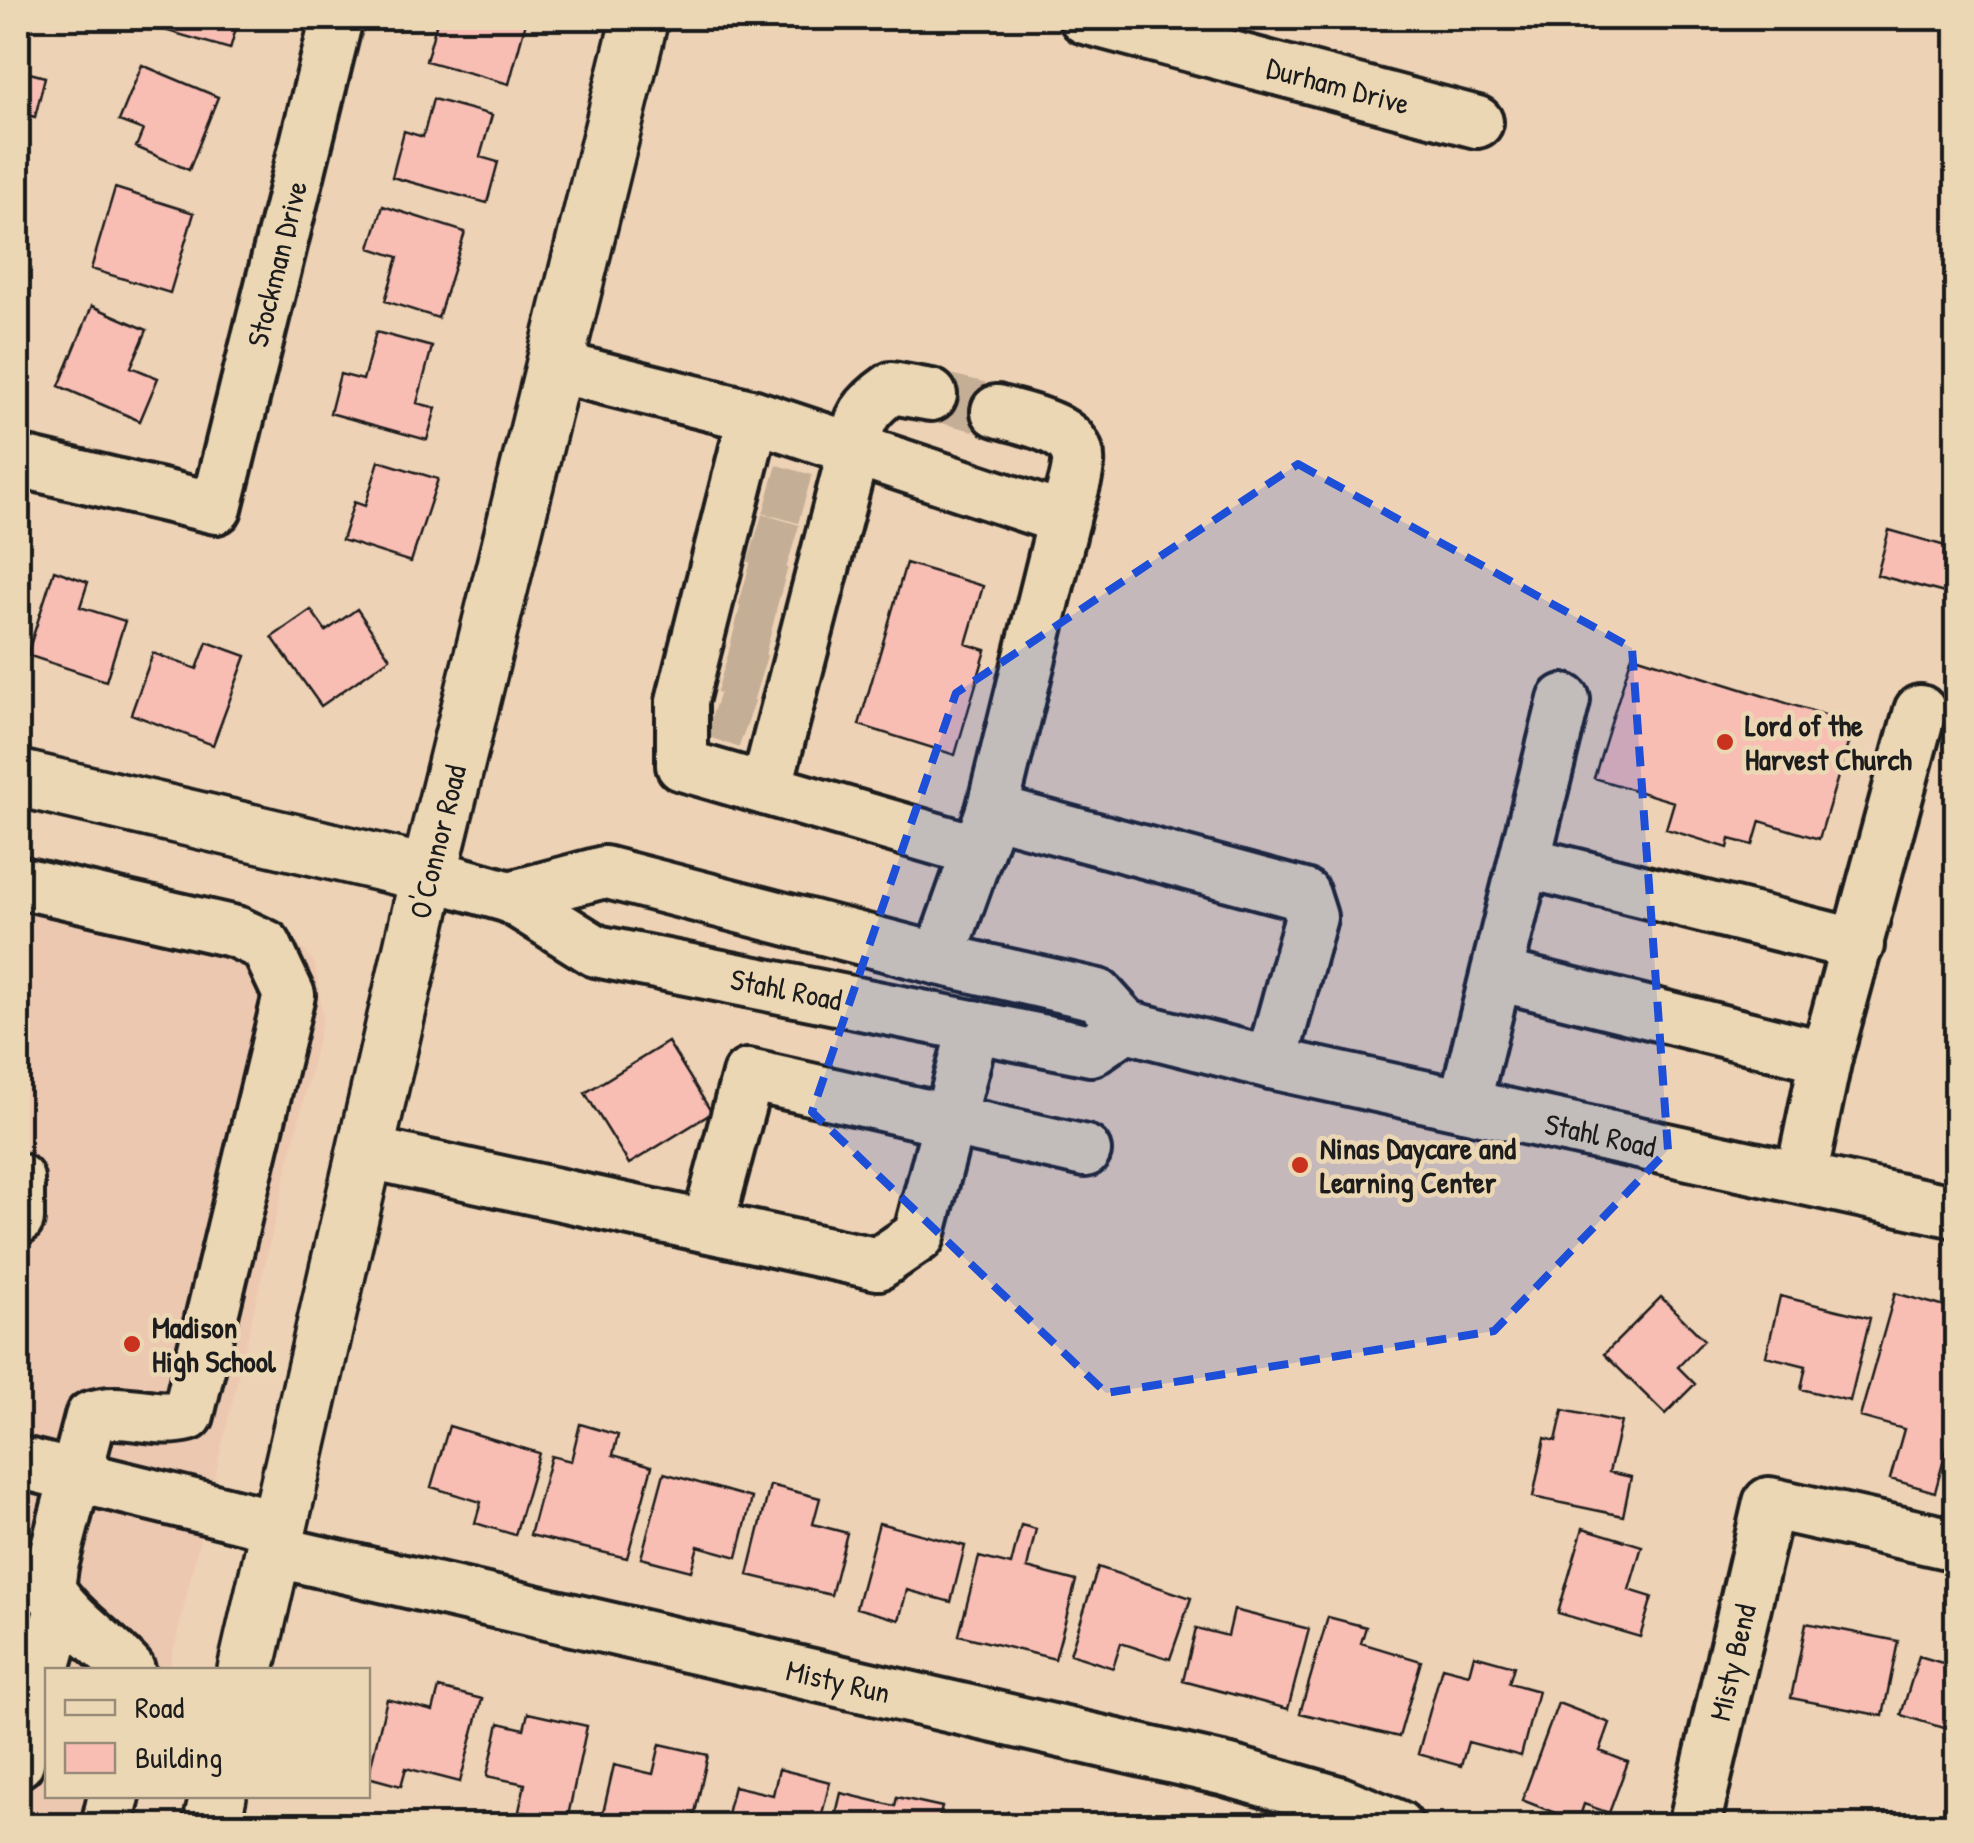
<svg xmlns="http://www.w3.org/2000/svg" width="1974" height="1843" font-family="'Patrick Hand',sans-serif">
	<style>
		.built { fill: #edc8b1 }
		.building { fill: #f8bdb3; stroke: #1c1c1c; stroke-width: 2.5 }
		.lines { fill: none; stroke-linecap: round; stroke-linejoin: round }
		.minor-tunnel { stroke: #c4ae96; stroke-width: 50; stroke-dasharray: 50 25; stroke-linecap: butt }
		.minor-casing { stroke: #1c1c1c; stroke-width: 58 }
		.major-casing { stroke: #1c1c1c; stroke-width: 62 }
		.minor { stroke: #ecd7b5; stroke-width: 50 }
		.major { stroke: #ecd7b5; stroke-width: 55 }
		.marked { fill: #1d4ed8; fill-opacity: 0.2; stroke: #1d4ed8; stroke-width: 8; stroke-dasharray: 20 12; stroke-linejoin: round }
		.poi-dot { fill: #c8321e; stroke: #ecd7b5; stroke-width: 4 }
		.labels { text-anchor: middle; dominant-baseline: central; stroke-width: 9; stroke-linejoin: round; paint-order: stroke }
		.street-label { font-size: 30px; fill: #1c1c1c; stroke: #ecd7b5 }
		.poi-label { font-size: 30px; font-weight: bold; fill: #1c1c1c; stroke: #ecd7b5; text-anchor: start }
	</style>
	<rect width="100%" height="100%" fill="#eed2b5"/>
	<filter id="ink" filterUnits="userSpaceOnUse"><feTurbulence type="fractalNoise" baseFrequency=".01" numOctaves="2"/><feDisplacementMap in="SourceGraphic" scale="20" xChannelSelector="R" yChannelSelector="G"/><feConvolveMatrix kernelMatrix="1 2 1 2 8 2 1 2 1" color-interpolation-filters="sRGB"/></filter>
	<g filter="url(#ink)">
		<path class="built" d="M18,863L282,925L315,963L323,1018L169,1670H48V1796H140L133,1825L18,1826Z"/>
		<path class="building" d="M152,18H239L230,49L150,26Z
			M438,18H527L509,84L426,61Z
			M142,65L218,97L189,170L136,147L143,130L119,121Z
			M18,70L45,77L35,117L18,113Z
			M433,99L492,115L480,157L498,162L487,203L392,177L404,131L423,137Z
			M115,188L194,213L170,293L91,269Z
			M383,206L465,232L438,318L385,301L398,257L370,248Z
			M92,306L147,330L131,367L158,378L140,421L59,386Z
			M376,332L432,347L417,403L436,408L427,440L330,413L340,374L363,380Z
			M379,461L438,479L411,562L342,540L354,502L365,506Z
			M1889,530L1956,549V596L1877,575Z
			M906,563L983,586L966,644L986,650L955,755L859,725Z
			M54,570L88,582L80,607L125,621L106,681L27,655Z
			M357,609L390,658L321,706L272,637L311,610L326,631Z
			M207,642L246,656L213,745L131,714L153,653L197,669Z
			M1632,655L1854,724L1819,839L1760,821L1753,845L1730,839L1728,848L1666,829L1674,802L1594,778Z
			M668,1042L712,1113L629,1164L585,1093Z
			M1895,1293L1956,1310L1950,1345L1956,1346V1415L1935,1492L1890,1479L1904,1429L1860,1417Z
			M1780,1296L1870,1318L1850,1401L1801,1389L1806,1366L1766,1356Z
			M1661,1297L1704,1340L1678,1367L1695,1384L1665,1414L1604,1354Z
			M1563,1410L1621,1422L1609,1472L1631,1477L1623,1516L1533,1497L1545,1438L1556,1441Z
			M580,1424L618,1435L613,1455L652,1466L627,1558L530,1535L551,1456L571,1461Z
			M449,1426L539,1453L515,1535L475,1523L481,1502L431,1487Z
			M664,1473L752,1498L737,1557L698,1546L691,1571L641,1558Z
			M770,1485L820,1498L813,1524L847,1533L831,1595L748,1575Z
			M879,1523L965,1546L951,1602L907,1590L899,1620L856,1608Z
			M1021,1525L1036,1529L1027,1568L1076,1581L1055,1659L959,1635L979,1557L1011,1565Z
			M1583,1528L1642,1546L1629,1590L1652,1597L1640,1637L1558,1613Z
			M1098,1567L1191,1598L1170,1659L1121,1643L1113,1668L1070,1654Z
			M1234,1610L1309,1629L1288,1709L1183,1681L1196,1628L1228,1636Z
			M1328,1617L1366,1627L1361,1643L1421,1661L1399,1737L1300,1713Z
			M1806,1623L1898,1641L1883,1716L1791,1698Z
			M1474,1655L1514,1666L1509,1683L1538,1691L1521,1756L1468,1742L1461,1766L1418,1754L1442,1667L1469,1674Z
			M1919,1656L1956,1667V1732L1901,1715Z
			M439,1688L482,1699L460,1782L406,1768L401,1786L368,1777L387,1699L433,1711Z
			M1558,1703L1610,1723L1600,1751L1628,1762L1609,1813L1584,1804L1578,1822L1522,1800Z
			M528,1713L587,1726L567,1821L519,1811L525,1784L487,1776L499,1723L524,1729Z
			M660,1744L708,1755L692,1826H600L614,1765L653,1774Z
			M779,1769L830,1782L819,1826H724L734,1786L773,1795Z
			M841,1793L895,1806L897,1797L942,1807L937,1826H833Z
			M1008,1812L1051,1822V1826H1004Z"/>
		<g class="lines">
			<path class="minor-tunnel" d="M931,395L997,411
				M770,489L805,499
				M755,538L792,549
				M745,582L781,592
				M735,627L770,636
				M724,668L760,679
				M713,712L747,724"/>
			<defs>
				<g id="minor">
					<path id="s1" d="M1085,18L1477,122"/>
					<path d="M554,366L754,416L1064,519L992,811L939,959"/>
					<path d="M997,411C1022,419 1082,427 1078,464C1077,482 1068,501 1064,519"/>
					<path d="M754,416L682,701V765L978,851"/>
					<path id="s2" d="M18,461L216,508L337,18"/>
					<path d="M766,789L854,449C858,418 866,406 892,388L931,395"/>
					<path d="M992,811L1304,895L1311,917L1271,1063"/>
					<path d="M1525,862L1858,945"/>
					<path id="s3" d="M429,874L510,897L596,951L1091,1050L1126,1026"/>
					<path d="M18,882L236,932L266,946L289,995L188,1415C154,1424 123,1405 91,1417L52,1566L49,1589C69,1621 104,1642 129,1670"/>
					<path id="s4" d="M510,897L604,872L939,959L1098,995L1126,1026L1271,1063L1956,1212"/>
					<path d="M1498,975L1826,1057"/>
					<path d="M1464,1105L1564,700"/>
					<path d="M365,1152L878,1264L919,1236L974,1026"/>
					<path d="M1801,1177L1826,1057L1920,711"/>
					<path d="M18,1179V1219"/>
					<path d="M708,1224L748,1075L1085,1151"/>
					<path d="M18,1462L279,1526"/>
					<path id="s5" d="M273,1551L1226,1770L1338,1802L1397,1826"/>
					<path d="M18,1762L61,1608"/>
					<path d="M107,1826L114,1796"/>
					<path id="s6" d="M1694,1826L1769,1503L1956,1545"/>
				</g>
				<g id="major">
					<path d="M18,778L429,874"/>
					<path id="s7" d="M246,1670L429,874L640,18"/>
					<path d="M211,1826L218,1796"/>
				</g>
			</defs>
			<use href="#minor" class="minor-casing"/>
			<use href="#major" class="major-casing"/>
			<use href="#minor" class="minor"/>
			<use href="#major" class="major"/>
		</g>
	</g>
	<path class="marked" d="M1298,464L1632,648L1668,1150L1494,1331L1106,1393L812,1112L956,693Z"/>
	<g class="poi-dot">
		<circle cx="1725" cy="742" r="10"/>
		<circle cx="1300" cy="1165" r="10"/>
		<circle cx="132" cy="1344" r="10"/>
	</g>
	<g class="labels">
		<g class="street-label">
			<text stroke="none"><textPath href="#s1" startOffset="262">Durham Drive</textPath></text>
			<text stroke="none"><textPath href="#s2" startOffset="455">Stockman Drive</textPath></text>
			<text stroke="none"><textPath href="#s7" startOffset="850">O'Connor Road</textPath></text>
			<text stroke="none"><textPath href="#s3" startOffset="380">Stahl Road</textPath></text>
			<text stroke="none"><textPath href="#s4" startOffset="1135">Stahl Road</textPath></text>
			<text stroke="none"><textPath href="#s6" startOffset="168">Misty Bend</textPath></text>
			<text stroke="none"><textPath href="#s5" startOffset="580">Misty Run</textPath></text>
		</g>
		<g class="poi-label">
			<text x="1745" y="725">Lord of the<tspan x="1745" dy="34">Harvest Church</tspan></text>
			<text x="1320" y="1148">Ninas Daycare and<tspan x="1320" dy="34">Learning Center</tspan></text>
			<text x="152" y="1327">Madison<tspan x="152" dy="34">High School</tspan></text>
		</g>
	</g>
	<rect width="1974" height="1843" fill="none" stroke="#ecd7b5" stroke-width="60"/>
	<rect x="30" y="30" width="1914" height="1783" fill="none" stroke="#1c1c1c" stroke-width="4" filter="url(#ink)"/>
	<rect x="45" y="1668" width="325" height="130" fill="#ecd7b5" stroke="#998c78" stroke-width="2.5"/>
	<rect x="65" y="1700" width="50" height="15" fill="#ecd7b5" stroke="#998c78" stroke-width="2.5"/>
	<text x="135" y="1718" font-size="30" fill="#1c1c1c">Road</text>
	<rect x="65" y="1743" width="50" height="30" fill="#f8bdb3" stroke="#998c78" stroke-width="2.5"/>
	<text x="135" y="1768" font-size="30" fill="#1c1c1c">Building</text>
</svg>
